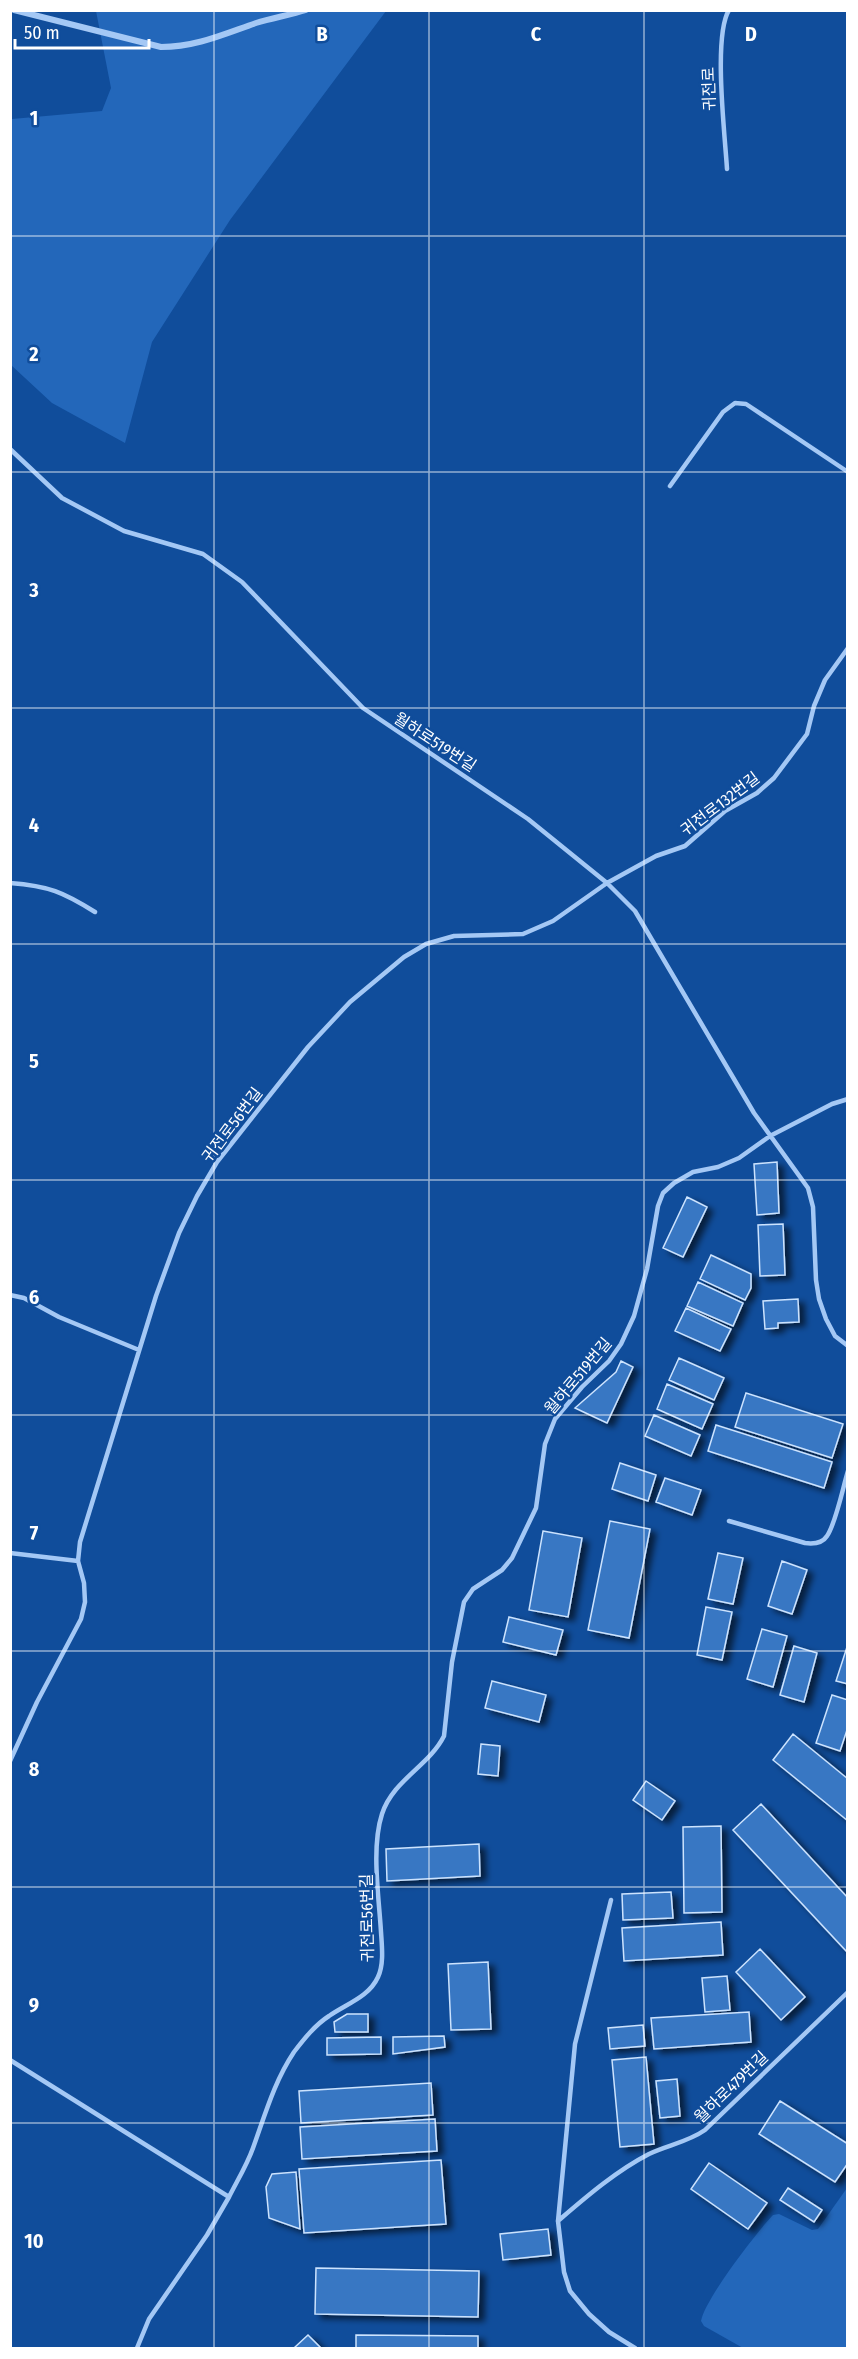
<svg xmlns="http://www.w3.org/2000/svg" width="858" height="2359" font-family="'Fira Sans Condensed','Noto Sans KR',sans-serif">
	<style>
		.green { fill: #2367ba }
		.building { fill: #3977c3; stroke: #cce3fe; stroke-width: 1.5; filter: url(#shadow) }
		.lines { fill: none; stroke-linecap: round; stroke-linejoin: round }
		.service { stroke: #a4c8f5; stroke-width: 4.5 }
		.minor { stroke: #a4c8f5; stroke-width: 6 }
		.grid { fill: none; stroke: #fff; stroke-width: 1.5; stroke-opacity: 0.55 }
		.labels { text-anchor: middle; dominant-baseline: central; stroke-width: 5; stroke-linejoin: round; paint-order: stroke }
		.street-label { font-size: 16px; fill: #fff; stroke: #104d9b }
		.grid-label { font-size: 20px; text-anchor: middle; font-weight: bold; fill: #fff; stroke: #104d9b; stroke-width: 5; stroke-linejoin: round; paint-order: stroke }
	</style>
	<defs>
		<filter id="shadow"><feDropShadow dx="6" dy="4" stdDeviation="3" flood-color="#0009"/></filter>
	</defs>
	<rect width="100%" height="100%" fill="#104d9b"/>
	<path class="green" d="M96,11H386L230,220L152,342L125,443L52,403L11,365L12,119L102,111L111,88Z
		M847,2188V2348H743L704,2326L701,2321C705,2299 756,2233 773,2215L779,2214L812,2230L818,2229Z"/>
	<path class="building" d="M777,1162L779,1213L757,1215L754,1164Z
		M687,1197L707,1207L683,1257L663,1248Z
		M783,1224L785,1275L760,1276L758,1225Z
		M711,1255L751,1274V1288L745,1300L700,1279Z
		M698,1282L743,1303L733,1326L687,1306Z
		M798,1299L799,1322L778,1323V1328L765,1329L763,1301Z
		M686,1308L731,1329L720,1351L675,1331Z
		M679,1358L724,1378L714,1400L669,1380Z
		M621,1361L633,1367L607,1423L575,1408L616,1372Z
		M667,1384L713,1404L702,1429L657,1409Z
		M746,1393L843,1424L832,1458L735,1427Z
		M654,1415L700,1435L691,1456L645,1436Z
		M716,1425L832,1462L824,1488L708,1451Z
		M620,1463L656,1475L648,1501L612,1489Z
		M665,1478L701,1490L692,1515L656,1502Z
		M610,1521L650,1529L629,1638L588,1630Z
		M543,1531L582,1538L568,1617L529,1610Z
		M718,1553L743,1558L733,1604L708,1599Z
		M782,1561L807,1570L792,1614L768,1606Z
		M706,1607L732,1612L722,1660L697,1655Z
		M509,1617L563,1630L556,1655L503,1642Z
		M762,1629L787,1636L773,1687L747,1679Z
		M848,1644V1684L836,1681Z
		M794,1646L817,1653L804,1702L780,1695Z
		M492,1681L546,1695L539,1722L485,1708Z
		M832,1695L848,1700V1727L840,1751L816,1743Z
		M793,1734L848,1779V1821L773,1760Z
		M481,1744L500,1746L498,1776L478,1774Z
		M646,1781L675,1801L662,1820L633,1800Z
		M761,1804L848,1898V1953L733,1830Z
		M721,1826L722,1912L684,1913L683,1827Z
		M479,1844L480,1876L387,1881L386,1849Z
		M671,1892L673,1918L623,1920L622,1894Z
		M721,1922L723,1955L624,1961L622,1928Z
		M760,1949L805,1997L781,2020L736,1972Z
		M488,1962L491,2029L451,2030L448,1964Z
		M727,1976L730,2010L705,2012L702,1978Z
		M749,2012L751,2042L654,2049L651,2018Z
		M347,2014H368V2032H335L334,2022Z
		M643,2025L645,2046L610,2049L608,2028Z
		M444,2036L445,2047L393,2054V2037Z
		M381,2037V2054L327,2055V2038Z
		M646,2057L654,2144L620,2147L612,2060Z
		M677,2079L680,2116L660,2118L656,2081Z
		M431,2083L433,2115L301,2123L299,2091Z
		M780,2101L848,2144V2163L835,2182L759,2134Z
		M435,2119L437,2151L302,2159L300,2127Z
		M441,2160L446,2224L304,2233L299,2169Z
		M709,2163L767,2203L748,2229L691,2189Z
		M296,2172L300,2229L269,2218L266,2187L272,2174Z
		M788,2188L822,2210L814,2222L780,2200Z
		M548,2229L551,2255L503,2260L500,2234Z
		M316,2268L479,2271L478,2317L315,2314Z
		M308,2335L321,2348H294Z
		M356,2335L478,2336V2348H356Z"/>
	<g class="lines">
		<path class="service" d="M727,169C725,135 713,36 729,10
			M10,449L62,498L124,531L203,554L242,582L363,708L528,819L607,883L635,911L754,1113L808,1188L813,1207L816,1280L819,1299L826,1319L835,1336L848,1346
			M670,486L723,412L735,403L746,404L848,472
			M10,883C49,886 63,892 95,912
			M10,1295L24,1298L59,1317L139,1350
			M729,1521L805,1543C813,1544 822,1544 827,1536C836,1523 843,1487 848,1471
			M10,1553L78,1561
			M10,1761L37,1702L81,1619L85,1602L84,1583L78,1561L80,1542L156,1296L179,1233L197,1196L217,1162L308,1047L350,1002L404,957L426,944L454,936L523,934L553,921L607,883L656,856L685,846L725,811L757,793L774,778L807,734L814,706L825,680L848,648
			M611,1900L575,2044L558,2221L564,2272L570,2291L589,2314L609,2332L635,2348
			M10,2060L229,2197C237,2181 247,2165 253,2148C265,2115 274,2082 294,2052C304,2039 315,2025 329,2016C346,2004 369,1997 378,1977C384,1964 382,1947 381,1932C379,1897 371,1848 382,1814C393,1780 429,1766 444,1736L452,1662L464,1602L473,1589L502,1570L512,1558L536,1508L545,1444L555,1419L582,1387L609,1361L621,1344L634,1316L647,1269L658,1206L663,1193L674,1183L693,1172L718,1167L739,1158L770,1136L832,1104L848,1099
			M558,2221C586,2197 616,2171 649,2154C668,2145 688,2142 705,2130L848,1992
			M137,2348L149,2319L207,2235L229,2197"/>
		<path class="minor" d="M14,10L161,47C196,47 224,34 256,23C272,18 290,15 306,10"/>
	</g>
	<path class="grid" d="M214,10V2348M429,10V2348M644,10V2348M10,236H848M10,472H848M10,708H848M10,944H848M10,1180H848M10,1415H848M10,1651H848M10,1887H848M10,2123H848"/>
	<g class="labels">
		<g class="street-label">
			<text transform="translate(709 89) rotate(-92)">귀전로</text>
			<text transform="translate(435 742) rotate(33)">월하로519번길</text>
			<text transform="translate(720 804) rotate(-37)">귀전로132번길</text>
			<text transform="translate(232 1125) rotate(-53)">귀전로56번길</text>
			<text transform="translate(578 1376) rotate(-50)">월하로519번길</text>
			<text transform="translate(367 1918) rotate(-91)">귀전로56번길</text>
			<text transform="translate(731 2087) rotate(-44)">월하로479번길</text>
		</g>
	</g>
	<g class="grid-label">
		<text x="322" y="41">B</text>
		<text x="536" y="41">C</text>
		<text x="751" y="41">D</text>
		<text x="34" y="125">1</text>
		<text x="34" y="361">2</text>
		<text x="34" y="597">3</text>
		<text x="34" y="832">4</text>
		<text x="34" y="1068">5</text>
		<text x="34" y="1304">6</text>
		<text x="34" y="1540">7</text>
		<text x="34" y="1776">8</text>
		<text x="34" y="2012">9</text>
		<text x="34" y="2248">10</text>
	</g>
	<rect width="858" height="2359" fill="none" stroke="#ffffff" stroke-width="24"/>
	<path d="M15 39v9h134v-9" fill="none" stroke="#ffffff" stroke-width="3"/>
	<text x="24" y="39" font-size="18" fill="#ffffff" stroke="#104d9b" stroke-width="4.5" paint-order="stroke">50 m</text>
</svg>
